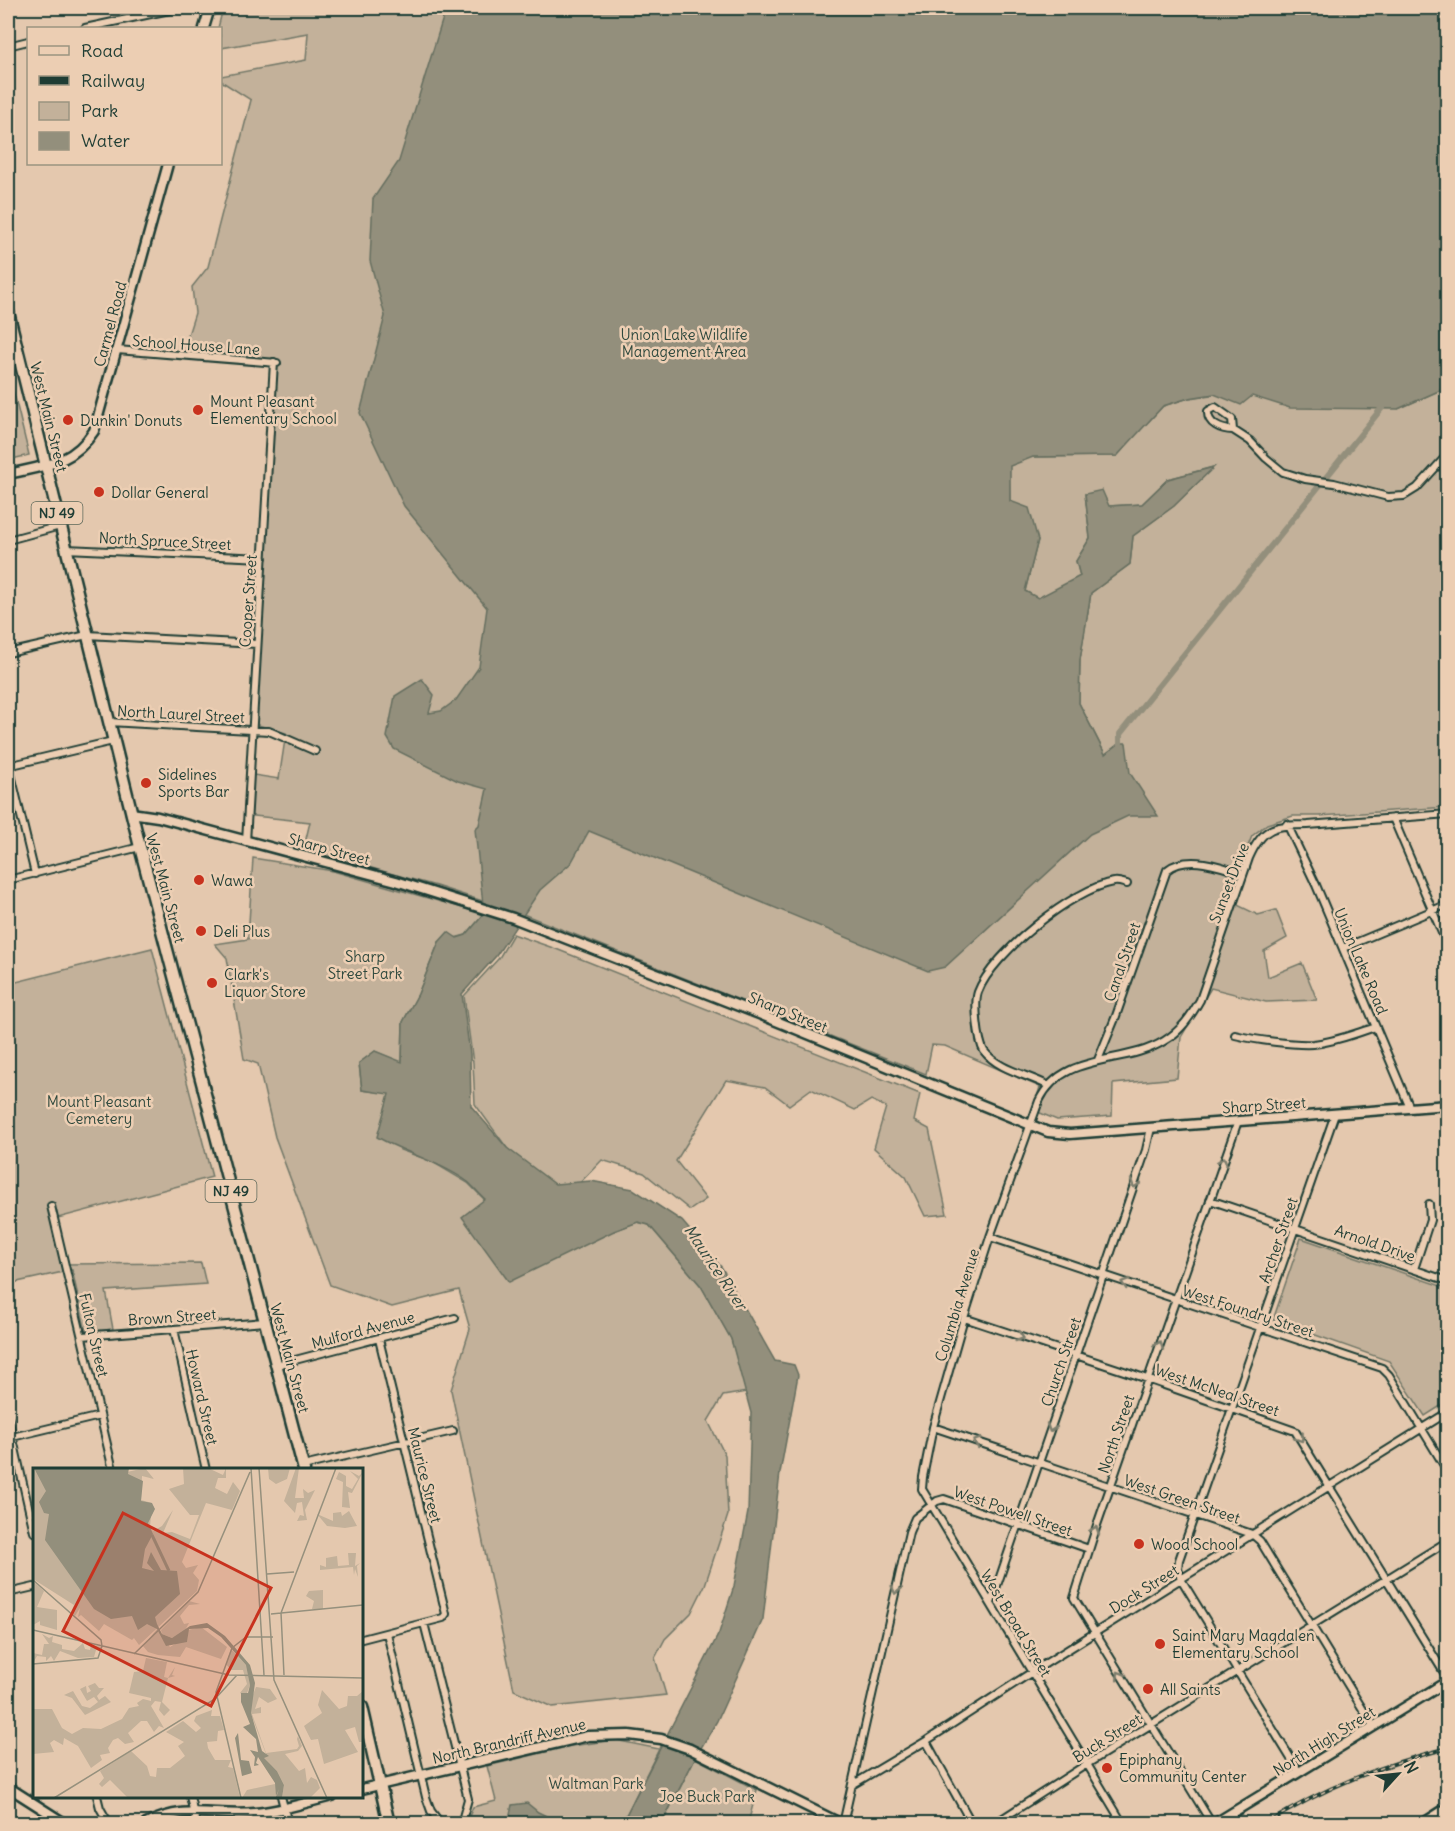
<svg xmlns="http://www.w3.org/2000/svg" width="1455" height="1831" font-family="Delius,sans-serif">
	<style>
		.green { fill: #c3b19a; stroke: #717767; stroke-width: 1.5; fill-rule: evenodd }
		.water { fill: #938f7c; stroke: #656e5f; stroke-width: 1.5 }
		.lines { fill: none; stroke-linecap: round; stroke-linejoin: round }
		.canal { stroke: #938f7c; stroke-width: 6 }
		.street-casing { stroke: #1f3d34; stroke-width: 10 }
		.secondary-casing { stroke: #1f3d34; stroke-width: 13 }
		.primary-casing { stroke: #1f3d34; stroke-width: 14 }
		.highway-casing { stroke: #1f3d34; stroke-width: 15 }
		.street { stroke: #ecceb3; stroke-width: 6 }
		.secondary { stroke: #ecceb3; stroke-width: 8 }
		.primary { stroke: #ecceb3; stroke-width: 9 }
		.highway { stroke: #ecceb3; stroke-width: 10 }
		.rail-casing { stroke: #1f3d34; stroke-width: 4 }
		.rail { stroke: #ecceb3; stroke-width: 1.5; stroke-dasharray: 4.5; stroke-linecap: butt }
		.oneway { stroke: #7b7e6d }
		.poi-dot { fill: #c8321e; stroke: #ecceb3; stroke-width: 2 }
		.labels { text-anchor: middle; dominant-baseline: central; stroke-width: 5; stroke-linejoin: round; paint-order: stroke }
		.shield { fill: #ecceb3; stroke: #5c685a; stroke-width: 1.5 }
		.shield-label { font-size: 14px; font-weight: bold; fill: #1f3d34 }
		.street-label { font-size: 15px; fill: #1f3d34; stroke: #ecceb3 }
		.park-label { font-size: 15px; fill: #2f493e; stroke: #ecceb3 }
		.poi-label { font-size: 15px; fill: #1f3d34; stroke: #ecceb3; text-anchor: start }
		.water-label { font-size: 16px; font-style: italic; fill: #30493f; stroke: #ecceb3 }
		.inset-river { fill: none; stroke: #938f7c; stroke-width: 3 }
		.inset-road { fill: none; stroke: #95907d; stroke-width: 1.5 }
		.view { fill: #c8321e; fill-opacity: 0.15; stroke: #c8321e; stroke-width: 3 }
		.inset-edge { fill: none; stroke: #1f3d34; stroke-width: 3 }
	</style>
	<rect width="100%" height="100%" fill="#e4c8ae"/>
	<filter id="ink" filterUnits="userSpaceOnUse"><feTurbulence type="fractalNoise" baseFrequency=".0167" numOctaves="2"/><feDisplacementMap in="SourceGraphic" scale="12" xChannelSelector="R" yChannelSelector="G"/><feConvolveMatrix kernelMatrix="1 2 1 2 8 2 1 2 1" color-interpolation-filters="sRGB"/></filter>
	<g filter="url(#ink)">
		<path class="green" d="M223,8H1447L1448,345L1398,409L1443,389L1447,392V807L1320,816H1293L1267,824L1252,836L1227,900L1258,915L1276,910L1287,938L1264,951L1268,977L1302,963L1317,1000L1266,1002L1211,988L1181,1037L1177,1078L1113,1084L1112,1116L1057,1120L1033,1110L1040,1087L945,1046L932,1045L926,1074L523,914L436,886L307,850L310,844L305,843L310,822L244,815L247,774L279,779L286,733L251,723L274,366L181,357L195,313L192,287L208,267L251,100L221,81V76L306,60L308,33L221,48L220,28H218ZM1174,388L1211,395L1189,398L1163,406L1148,422ZM1124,448L1117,456L1033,457ZM1009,467L1010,501L1038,540L1025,591L1032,595L1022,591L990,482ZM1213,467L1174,506L1133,536L1130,564L1091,593L1080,660L1079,703L1104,752L1076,701L1080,576L1076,561L1090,538L1085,494L1108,506L1142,504L1168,479Z
			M8,369L29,455L8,460Z
			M253,858L333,871L484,914L466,935L439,942L418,994L403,1022L402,1063L375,1051L359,1063L362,1090L389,1093L400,1150L431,1161L468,1183L485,1200L614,1231L637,1222L649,1225L701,1286L731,1339L747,1392L723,1396L708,1421L725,1455L728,1515L705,1585L691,1613L665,1639L655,1658L666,1695L552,1707L514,1690L451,1390L470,1329L459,1290L392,1307L330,1285L275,1137L258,1064L244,1059L227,958L215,944L248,939Z
			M513,934L556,949L920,1094L914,1121L929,1129L947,1214L925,1216L906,1177L874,1148L886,1107L871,1100L855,1110L811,1089L789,1105L765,1087L726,1080L676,1161L706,1199L690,1210L644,1173L602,1160L572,1191L528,1177L475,1104L473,1063L464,996L499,958Z
			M152,948L212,1177L54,1219L62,1264L201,1263L206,1284L106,1291L113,1329L86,1332L72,1270L8,1284V984Z
			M1301,1238L1447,1288V1402L1425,1416L1389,1361L1273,1320Z
			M615,1740L659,1749L622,1823L466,1824L473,1807L496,1801L487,1766L571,1746Z
			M695,1758L757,1790L748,1823L662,1824Z"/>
		<path class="water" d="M446,8H1447L1448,368L1443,389L1398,409L1290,408L1252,396L1241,405L1214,394L1189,398L1163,406L1117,456L1033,457L1010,466V501L1029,508L1038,540L1025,591L1038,598L1080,576L1076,561L1090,538L1085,494L1102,490L1109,506L1142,504L1168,479L1214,467L1174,506L1133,536L1130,564L1091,593L1080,660L1079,703L1105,754L1120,743H1126L1130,773L1158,816H1128L1090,834L945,967L928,971L589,831L571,863L540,890L496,956L462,994L470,1054L471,1106L507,1148L555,1184L591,1181L633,1189L682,1221L722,1268L775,1361L794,1365L798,1375L780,1473L763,1619L717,1721L695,1758L662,1823H622L719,1633L734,1586L748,1512L751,1413L731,1339L701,1286L649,1225L638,1222L614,1231L509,1282L462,1217L485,1199C479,1194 474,1187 468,1182C440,1162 407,1154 377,1137L389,1094L362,1090L359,1063L375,1051L402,1062L403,1022L418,994L439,942L448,932L457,938L466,935L484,914L475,829L479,825L487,789L458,781L394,749L387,737L395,696L422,679L434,695L429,713L441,711L456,700L479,667L487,608L404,506L360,413L385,316L370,261L373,199L399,161Z
			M527,1803L538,1812L561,1823H513L510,1814L512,1805Z"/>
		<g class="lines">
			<path class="canal" d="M1120,743V734L1385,404"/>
			<defs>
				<path id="street" d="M85,28L179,8
					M8,46L28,41
					M117,350L277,363
					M1233,430C1221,430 1207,424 1208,411L1215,407L1232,419L1233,430L1250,441L1266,458L1283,472L1305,479L1334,483L1388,497L1404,496L1417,488L1448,454
					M8,540L60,526
					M66,549L263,558
					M8,653L87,635L257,644
					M109,722L269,731L315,751
					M8,762L35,874
					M8,766L113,741
					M1393,818L1448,947
					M1287,824L1316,885L1410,1108
					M246,842L274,362
					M8,880L140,847
					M1343,948L1448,904
					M1235,1035C1256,1040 1292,1045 1313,1044C1335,1042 1356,1033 1376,1027
					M1098,1060L1116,1016L1167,870C1187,854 1221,866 1243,874
					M1049,1086C1029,1075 998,1070 984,1051C978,1041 974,1003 978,992C992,954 1074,888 1114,882C1118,881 1123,883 1127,884
					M1210,1200L1448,1281
					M51,1206L113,1470
					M990,1237L1382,1368L1389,1375L1448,1472
					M1414,1269L1430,1220L1429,1204
					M964,1318L1130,1373L1295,1431L1448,1679
					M174,1329L206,1470
					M82,1336L265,1322
					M276,1365L455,1318
					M8,1417L34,1532
					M933,1427L1252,1534L1260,1541L1373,1726
					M8,1438L100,1416
					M303,1466L453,1431
					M8,1593L34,1587
					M991,1603L1146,1150L1151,1128
					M424,1623L468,1799L461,1824
					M387,1633L426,1797L431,1811L441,1824
					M362,1639L443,1618L446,1614L379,1339
					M926,1741L972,1824
					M1299,1772L1181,1579L1178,1569L1179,1560L1335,1114
					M852,1785L926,1741L1032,1672L1448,1412
					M97,1796L100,1808L108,1822
					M190,1796L196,1824
					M281,1796L288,1824
					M44,1824L53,1816
					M843,1824L909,1532L915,1518L937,1501L944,1499L1089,1549
					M994,1824L1087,1764L1448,1541
					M1123,1824L922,1489L923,1477L933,1427L964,1318L990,1237L1039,1101C1063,1051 1124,1066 1164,1041C1181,1031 1191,1016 1200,1000L1249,858C1263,826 1275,825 1308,825L1448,814
					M1212,1824L1074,1598L1097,1525L1238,1121"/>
				<path id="secondary" d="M204,28L210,8
					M8,474C43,466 72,465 94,431L168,164
					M131,813L158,817L396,881L513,918L759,1014L1048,1132L1070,1134L1448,1105
					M8,1787L66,1824
					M362,1789L588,1736L629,1735L661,1739L690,1749L842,1824
					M146,1824C187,1803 213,1817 255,1813C281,1811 307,1802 332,1796
					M1214,1824L1448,1681"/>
				<path id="primary" d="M1423,1824L1448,1808"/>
				<path id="highway" d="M8,312L140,847L304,1470
					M362,1707L389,1824"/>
			</defs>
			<use href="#street" class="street-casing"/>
			<use href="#secondary" class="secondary-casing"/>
			<use href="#primary" class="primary-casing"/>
			<use href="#highway" class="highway-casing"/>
			<use href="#street" class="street"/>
			<use href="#secondary" class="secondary"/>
			<use href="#primary" class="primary"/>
			<use href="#highway" class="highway"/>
			<defs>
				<path id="rail" d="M1266,1824C1325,1787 1381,1765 1448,1748"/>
			</defs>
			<use href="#rail" class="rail-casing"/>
			<use href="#rail" class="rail"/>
		</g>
		<defs><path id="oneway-chevron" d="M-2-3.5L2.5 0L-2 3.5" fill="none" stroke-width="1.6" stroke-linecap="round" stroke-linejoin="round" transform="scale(1.5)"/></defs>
		<g class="oneway">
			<use href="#oneway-chevron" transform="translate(1223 1161) rotate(-71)"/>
			<use href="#oneway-chevron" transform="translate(1135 1184) rotate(109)"/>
			<use href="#oneway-chevron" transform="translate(1125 1283) rotate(-162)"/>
			<use href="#oneway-chevron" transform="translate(1020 1337) rotate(18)"/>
			<use href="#oneway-chevron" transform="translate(1159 1345) rotate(-71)"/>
			<use href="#oneway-chevron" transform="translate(1051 1428) rotate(109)"/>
			<use href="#oneway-chevron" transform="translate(1300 1438) rotate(56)"/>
			<use href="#oneway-chevron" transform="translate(977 1442) rotate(-161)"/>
			<use href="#oneway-chevron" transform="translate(1095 1530) rotate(-71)"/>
			<use href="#oneway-chevron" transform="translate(896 1590) rotate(103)"/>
			<use href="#oneway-chevron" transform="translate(1120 1675) rotate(-122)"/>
		</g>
	</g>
	<g class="poi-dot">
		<circle cx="198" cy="410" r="6"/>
		<circle cx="68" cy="420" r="6"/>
		<circle cx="99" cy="492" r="6"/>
		<circle cx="146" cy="783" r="6"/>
		<circle cx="199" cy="880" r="6"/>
		<circle cx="201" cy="931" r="6"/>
		<circle cx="212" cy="983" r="6"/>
		<circle cx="1139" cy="1544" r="6"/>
		<circle cx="1160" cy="1644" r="6"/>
		<circle cx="1148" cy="1689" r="6"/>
		<circle cx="1107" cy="1768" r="6"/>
	</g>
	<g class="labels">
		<g class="shield">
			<rect x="31.5" y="502" width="51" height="22" rx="4.5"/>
			<rect x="205.5" y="1180" width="51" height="22" rx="4.5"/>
		</g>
		<g class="shield-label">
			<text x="57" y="513">NJ 49</text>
			<text x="231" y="1191">NJ 49</text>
		</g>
		<g class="street-label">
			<text transform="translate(110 324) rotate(-75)">Carmel Road</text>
			<text transform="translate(196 345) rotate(4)">School House Lane</text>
			<text transform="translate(49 417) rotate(76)">West Main Street</text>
			<text transform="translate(165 541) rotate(3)">North Spruce Street</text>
			<text transform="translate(248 601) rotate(-86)">Cooper Street</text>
			<text transform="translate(181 714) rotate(3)">North Laurel Street</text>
			<text transform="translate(329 849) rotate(15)">Sharp Street</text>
			<text transform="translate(1229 883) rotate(-69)">Sunset Drive</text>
			<text transform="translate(166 888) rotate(75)">West Main Street</text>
			<text transform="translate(1361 961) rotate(67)">Union Lake Road</text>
			<text transform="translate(1122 962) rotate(-71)">Canal Street</text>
			<text transform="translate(788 1012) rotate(22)">Sharp Street</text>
			<text transform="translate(1264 1105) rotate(-4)">Sharp Street</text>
			<text transform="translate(1278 1240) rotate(-71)">Archer Street</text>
			<text transform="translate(1375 1243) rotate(19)">Arnold Drive</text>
			<text transform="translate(957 1305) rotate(-73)">Columbia Avenue</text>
			<text transform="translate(1248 1311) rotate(18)">West Foundry Street</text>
			<text transform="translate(172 1317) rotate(-4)">Brown Street</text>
			<text transform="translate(363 1330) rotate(-15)">Mulford Avenue</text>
			<text transform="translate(94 1335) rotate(77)">Fulton Street</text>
			<text transform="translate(290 1358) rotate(75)">West Main Street</text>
			<text transform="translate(1061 1362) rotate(-71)">Church Street</text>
			<text transform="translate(1217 1390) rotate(19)">West McNeal Street</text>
			<text transform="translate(202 1397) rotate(77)">Howard Street</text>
			<text transform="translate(1116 1434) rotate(-71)">North Street</text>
			<text transform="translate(425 1475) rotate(76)">Maurice Street</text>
			<text transform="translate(1182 1499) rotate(19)">West Green Street</text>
			<text transform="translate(1013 1511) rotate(19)">West Powell Street</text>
			<text transform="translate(1144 1589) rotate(-32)">Dock Street</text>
			<text transform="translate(1016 1623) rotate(59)">West Broad Street</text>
			<text transform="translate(1107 1738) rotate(-32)">Buck Street</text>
			<text transform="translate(509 1741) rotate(-13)">North Brandriff Avenue</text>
			<text transform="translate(1324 1741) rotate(-32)">North High Street</text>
		</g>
		<g class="park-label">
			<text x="684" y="334">Union Lake Wildlife<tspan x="684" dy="17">Management Area</tspan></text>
			<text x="365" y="956">Sharp<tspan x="365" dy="17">Street Park</tspan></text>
			<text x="99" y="1101">Mount Pleasant<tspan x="99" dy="17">Cemetery</tspan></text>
			<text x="596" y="1783">Waltman Park</text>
			<text x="707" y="1796">Joe Buck Park</text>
		</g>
		<g class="poi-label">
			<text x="210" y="401">Mount Pleasant<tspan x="210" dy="17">Elementary School</tspan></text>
			<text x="80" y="420">Dunkin' Donuts</text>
			<text x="111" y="492">Dollar General</text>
			<text x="158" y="774">Sidelines<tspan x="158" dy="17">Sports Bar</tspan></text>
			<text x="211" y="880">Wawa</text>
			<text x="213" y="931">Deli Plus</text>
			<text x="224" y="974">Clark's<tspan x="224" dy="17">Liquor Store</tspan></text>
			<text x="1151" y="1544">Wood School</text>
			<text x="1172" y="1635">Saint Mary Magdalen<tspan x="1172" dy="17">Elementary School</tspan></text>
			<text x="1160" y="1689">All Saints</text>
			<text x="1119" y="1759">Epiphany<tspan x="1119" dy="17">Community Center</tspan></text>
		</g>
		<g class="water-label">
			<text transform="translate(716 1267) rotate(56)">Maurice River</text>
		</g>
	</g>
	<g transform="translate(33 1468)">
		<rect width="330" height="330" fill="#e4c8ae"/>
		<path d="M0,0H90L94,4L112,0L121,11L109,8L108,32L119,35L117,59L120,63L129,58L140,42L130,65L139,64L157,71L166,47H157L136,21L151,16L150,0H175L190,7L193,0V10H185L182,20L194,26L200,14L207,23L199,42L173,35L149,94L153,100L165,97L160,105L166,112L164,123L106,177L101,170L99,172L71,156L66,163L48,147L45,149L47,140L42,148L38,144L41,137L0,111ZM235,0H257L254,11L243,16L236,11ZM263,0H266L262,30H271L270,21L275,25L282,22L272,42L274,52L264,53L267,47L271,48L269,34L264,35L262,45L251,33ZM317,3L326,8L330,4L319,25L315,24L317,40L309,39L310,14L303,11L306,4L313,8V18L319,21L325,11ZM316,43L324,58L312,60L294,58L284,46L300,53V45L308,44L309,48ZM315,85H323L322,98L327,95L324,98L325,109L322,101L321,107L320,99L287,102V97L293,99V90L304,88L305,98L316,97ZM1,114L11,123L4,139L24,142V162L7,157V153L0,157ZM290,122V141H279L281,133L273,128L276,123ZM156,133L167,136L156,137L147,148L151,156L156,155L150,166L139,170L129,166L128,162ZM168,159L194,179L188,191L153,179L147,189L125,187L115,184L110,178L124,161L137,179L147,173L154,174L155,162ZM9,166L16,170L20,168L19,174L29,177V181L41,183L50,175L52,181L57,182L58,177L68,179L67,183L63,182L61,189L45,190L27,183L21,193L18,188L13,193V189L4,188L0,195V185L9,187L11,176H16ZM198,181L216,200L217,217L213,228L207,225L214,216L210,202H198L193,196ZM113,190L134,194L131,209L135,210L142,199L139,207L142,208L135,210L129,234L137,242L131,248L126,242L128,234L122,233L118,238L131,260L126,258L121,264L114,253H108L95,265L101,274L92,276L85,270L80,272L75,280L77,285L67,287L69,292L58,300L45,278L31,270L30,277L21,272L17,275L21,284L0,286V241H19L29,260L39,266L50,260L68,261L89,251L96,240L106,238L104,235L110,231L118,233V230L96,225L101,204L110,203ZM62,215L66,220H71L64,228L66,232L72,228L78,234L52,247L39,230L31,227L40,223L49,238L57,240L65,234L61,229L54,233L47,221L53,218L54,225L58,223L55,218ZM223,219L237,221L244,231L235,235L226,229L222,241L228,239V245L219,246L233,285L264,281L266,278L264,271L265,268L269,278L265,283L252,286L266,303L272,300L274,315L278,309L284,312L287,320L277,330H249L251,317L244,303L230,290L233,286L218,246L217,234ZM289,222L306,241L314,238L315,228H324L330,223V274H326L322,259L312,262L325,284L291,296L285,271L278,272L271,258L289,245L285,237ZM179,242L178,248H187L191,262L185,263L184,273L174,274L175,280L182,292H198L195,299L200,300L207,330H95L77,312L69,319L66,316L71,310L67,303L98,283L114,298L117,308L123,309L124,300H137L152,288L145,278L151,274L133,264L150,253L163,264L168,260L161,253L163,248ZM242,316L247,323L243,329L209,330L214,322Z" fill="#c3b19a"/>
		<path d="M1,0H96L95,6L110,13L108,33L119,35L122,41L115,55L120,66L112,81L109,100L121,103L114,95L118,84L128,102L144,103L147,126L122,149L124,156L129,166L139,170L157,158L174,155L192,168L217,197L222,215L218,245L229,283L236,288L231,290L244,303L251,317L249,330H242L244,327L246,321L243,328L242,315L225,289L223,295L226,297L221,298L222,289L217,282L225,284L223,271L210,259L217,256L208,234V225H215L217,217L213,197L188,169L175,160L156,161L154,174L133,178L124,161L114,156L105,162L99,148L78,151L61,141L12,72L16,46L11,45L6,34L13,23ZM205,265L208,292L216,293L219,305L209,308L202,270Z" fill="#938f7c"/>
		<path class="inset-river" d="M119,67L136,103"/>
		<path class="inset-road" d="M218,0L231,207M226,0L241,212L294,330M234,106L261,104M0,112L68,172L69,178M248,145L251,207M248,145L303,0M238,146L330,137M0,162L196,207L330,210M101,186L165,124L217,4M0,196L65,190L69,178M21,330L182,231L204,207M208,330L183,224L199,180L213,169H240"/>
		<path class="view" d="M90,45L238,120L178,238L30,163Z"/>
		<rect width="330" height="330" class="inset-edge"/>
	</g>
	<rect width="1455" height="1831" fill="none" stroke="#ecceb3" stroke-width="30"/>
	<rect x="15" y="15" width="1425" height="1801" fill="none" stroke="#1f3d34" stroke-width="2" filter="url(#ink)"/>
	<rect x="27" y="27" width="195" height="138" fill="#ecceb3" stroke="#9a9480" stroke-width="1.5"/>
	<rect x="39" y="46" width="30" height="9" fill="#ecceb3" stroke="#9a9480" stroke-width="1.5"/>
	<text x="81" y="57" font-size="18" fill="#1f3d34">Road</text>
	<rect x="39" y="76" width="30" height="9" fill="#1f3d34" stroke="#9a9480" stroke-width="1.5"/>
	<text x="81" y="87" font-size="18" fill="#1f3d34">Railway</text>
	<rect x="39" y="102" width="30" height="18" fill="#c3b19a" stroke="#9a9480" stroke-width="1.5"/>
	<text x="81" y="117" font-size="18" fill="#1f3d34">Park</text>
	<rect x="39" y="132" width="30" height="18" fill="#938f7c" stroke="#9a9480" stroke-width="1.5"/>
	<text x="81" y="147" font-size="18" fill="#1f3d34">Water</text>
	<g transform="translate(1398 1774) rotate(63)" stroke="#ecceb3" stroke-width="4.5" paint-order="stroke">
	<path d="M0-4.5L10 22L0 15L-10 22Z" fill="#1f3d34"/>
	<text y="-9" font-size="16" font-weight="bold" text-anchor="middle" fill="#1f3d34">N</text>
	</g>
</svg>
